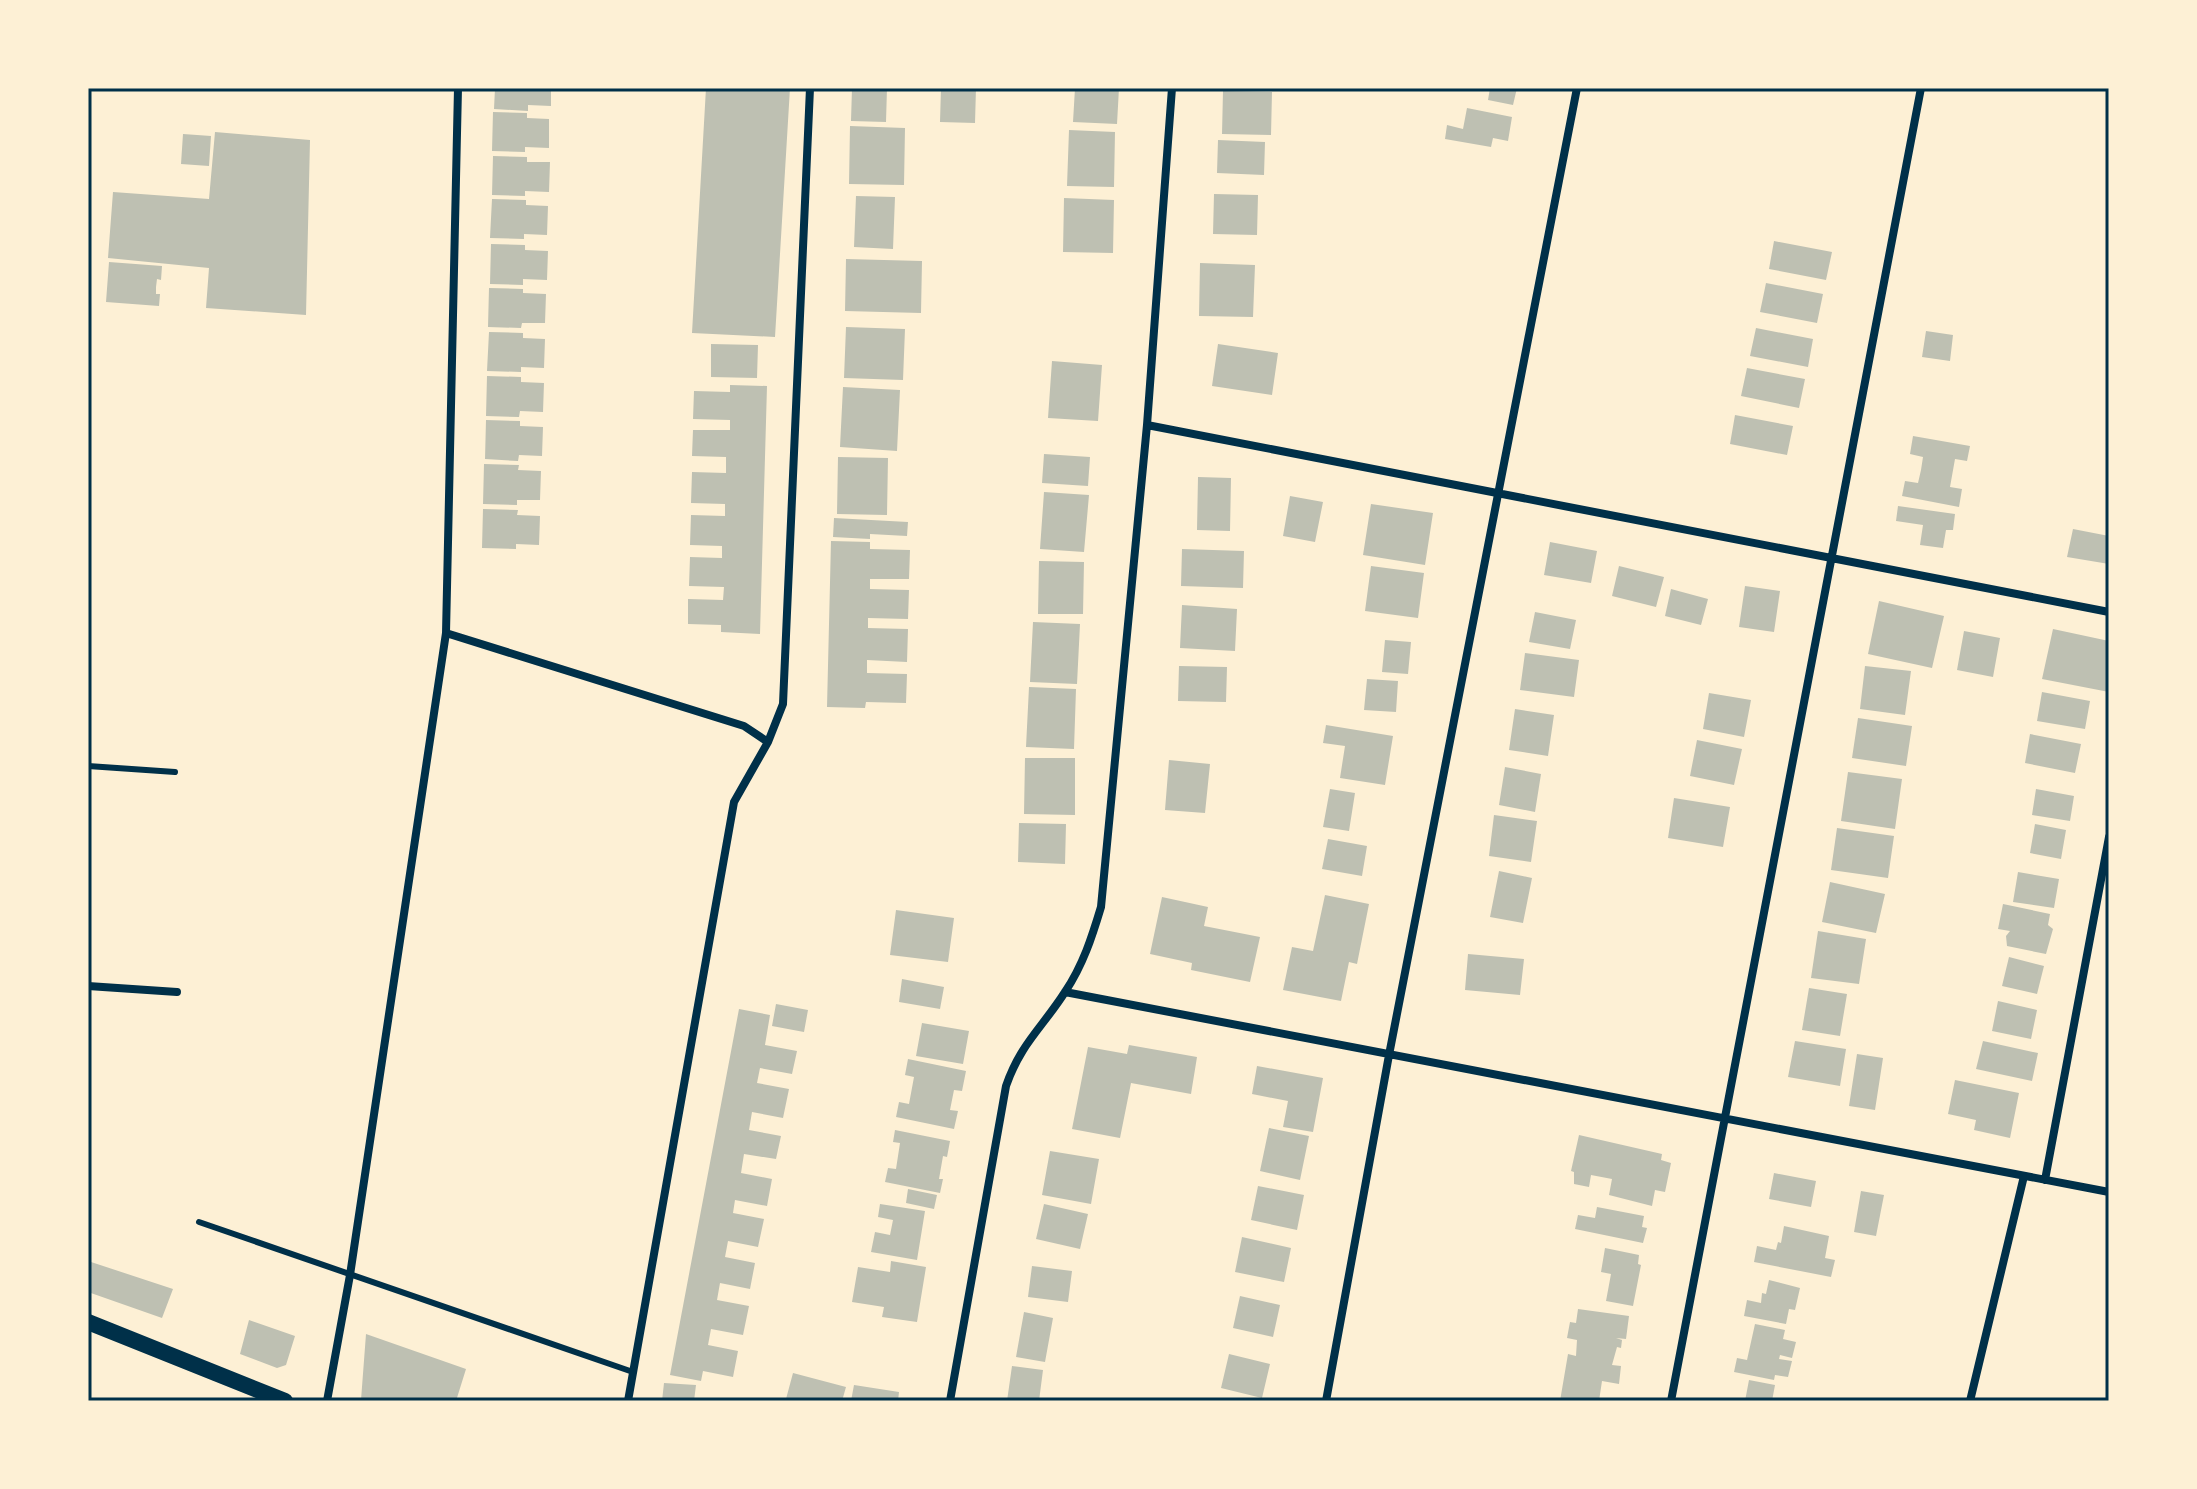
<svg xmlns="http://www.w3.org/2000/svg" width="2197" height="1489" font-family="Lato,sans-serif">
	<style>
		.building { fill: #bec0b2 }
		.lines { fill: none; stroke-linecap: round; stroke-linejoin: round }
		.service { stroke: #003049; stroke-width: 6 }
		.minor { stroke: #003049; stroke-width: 8 }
		.secondary { stroke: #003049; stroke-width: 16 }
		.neatline { fill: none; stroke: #003049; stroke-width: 3 }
	</style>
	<rect width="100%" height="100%" fill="#fdf0d5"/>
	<path class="building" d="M495,88H551V106L528,105V111L494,109Z
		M706,88H790L775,337L692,333Z
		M852,88H887L886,122L851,121Z
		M941,88H976L975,123L940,122Z
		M1075,88H1119L1117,124L1073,122Z
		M1490,88H1517L1513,105L1488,100Z
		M1223,91L1272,92L1271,135L1222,134Z
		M1467,108L1512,117L1508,141L1493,138L1491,147L1445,139L1447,125L1463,129Z
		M493,112L527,113V118L549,119V148L525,147V152L492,151Z
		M850,126L905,128L904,185L849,184Z
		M1069,130L1115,132L1114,187L1067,186Z
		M215,132L310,140L306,315L206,308L209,268L108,258L113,192L209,199Z
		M183,134L211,136L209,166L181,164Z
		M1218,140L1265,142L1264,175L1217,173Z
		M493,156L527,157V162H550L549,192L525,191V196L492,195Z
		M1214,194L1258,195L1257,235L1213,234Z
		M856,196L895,197L893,249L854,247Z
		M1064,198L1114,200L1113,253L1063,252Z
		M492,199L526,200V205L548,206L547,235L524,234V239L490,238Z
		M1774,241L1832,252L1826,280L1769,269Z
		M491,244L525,245V250L548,251L547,280L523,279V285L490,284Z
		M846,259L922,261L921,313L845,311Z
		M109,262L162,266L161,280L157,279L156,287V294H160L159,306L106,302Z
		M1200,263L1255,265L1253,317L1199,316Z
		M1766,283L1823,294L1817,323L1760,312Z
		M489,288L523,289V293L546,294L545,323H522L521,328L488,327Z
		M846,327L905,329L903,380L844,378Z
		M1756,328L1813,339L1808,367L1750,356Z
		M1926,331L1953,335L1950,361L1922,357Z
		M489,332L523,333V338L545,339L544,368L521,367V372L487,371Z
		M711,344L758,345L757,378L711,377Z
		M1218,344L1278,353L1272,395L1212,386Z
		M1052,361L1102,365L1098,421L1048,418Z
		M1747,368L1805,379L1799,408L1741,396Z
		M487,376L521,377V382L544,383L543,412L520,411L519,417L486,416Z
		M730,385L767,386L760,634L721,632V625L688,624V599L723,600L724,587L689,586L690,557L722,558V546L690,545L691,515L725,516V504L691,503L692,472L726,473V457L692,456L693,430H730V420L693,419L694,391L730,392Z
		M843,387L900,390L897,451L840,447Z
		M1735,415L1793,426L1787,455L1730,444Z
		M486,420L520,421V426L543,427L542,456L519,455L518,461L485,459Z
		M1913,436L1970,446L1967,461L1955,459L1950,487L1962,489L1959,507L1902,496L1905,481L1918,483L1921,470L1923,457L1910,454Z
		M1044,454L1090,457L1088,486L1042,483Z
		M838,457L888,458L887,515L837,514Z
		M484,464L519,465L518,470L541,471L540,500H517V505L483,504Z
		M1198,477L1231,478L1230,531L1197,530Z
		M1044,492L1089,495L1084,552L1040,549Z
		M1290,496L1323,502L1315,542L1283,536Z
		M1371,504L1433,513L1425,565L1363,555Z
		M1898,506L1955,514L1953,530H1946L1943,548L1920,545L1923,525L1896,521Z
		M483,509L518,510L517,515L540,516L539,545L516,544V549L482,548Z
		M834,518L908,522L907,536L870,534V539L833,537Z
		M2073,529L2109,536V564L2067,557Z
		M831,541L870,542V549L910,550L909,579H870V589L909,590L908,619L868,618V628L908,629L907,662L867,660V673L907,674L906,703L866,702L865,708L827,707Z
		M1550,542L1597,551L1591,583L1544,575Z
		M1182,549L1244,551L1243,588L1181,586Z
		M1039,561L1084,562L1083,614H1038Z
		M1371,566L1424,573L1418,618L1365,611Z
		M1619,566L1664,577L1656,607L1612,596Z
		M1745,586L1780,591L1774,632L1739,627Z
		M1671,589L1708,599L1701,625L1665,616Z
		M1879,601L1944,616L1932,668L1868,654Z
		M1182,605L1237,609L1235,651L1180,648Z
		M1535,612L1576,620L1570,649L1529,642Z
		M1033,622L1080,624L1077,684L1030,682Z
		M2053,629L2109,641V692L2042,679Z
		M1964,631L2000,638L1993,677L1957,670Z
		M1385,640L1411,642L1408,674L1382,672Z
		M1525,653L1579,660L1574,697L1520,690Z
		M1179,666L1227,667L1226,702L1178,701Z
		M1865,666L1911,671L1905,715L1860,709Z
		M1367,679L1398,681L1396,712L1364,710Z
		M1029,687L1076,689L1074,749L1026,747Z
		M2042,692L2090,701L2085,729L2037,721Z
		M1709,693L1751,700L1744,737L1703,729Z
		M1515,709L1554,715L1548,756L1509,750Z
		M1858,718L1912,726L1906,766L1852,758Z
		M1326,725L1393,736L1385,785L1340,778L1345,746L1323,743Z
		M2030,734L2081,744L2075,773L2025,763Z
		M1697,740L1742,749L1734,785L1690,776Z
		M1025,758H1075V815L1024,814Z
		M1169,760L1210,764L1205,813L1165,810Z
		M1505,767L1541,774L1535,812L1499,805Z
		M1848,772L1902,779L1895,829L1841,821Z
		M1330,789L1355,793L1349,831L1323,827Z
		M2036,789L2074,796L2070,821L2032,815Z
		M1674,798L1730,807L1723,847L1668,838Z
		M1494,815L1537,821L1531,862L1489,856Z
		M1019,823L1066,824L1065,864L1018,862Z
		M2035,824L2066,830L2061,859L2030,853Z
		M1837,828L1894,836L1888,878L1831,870Z
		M1328,839L1367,846L1362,876L1322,869Z
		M1499,871L1532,878L1523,923L1490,917Z
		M2018,872L2059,879L2054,908L2013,902Z
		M1830,882L1885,894L1876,933L1822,922Z
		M1325,895L1369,904L1357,964L1349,962L1341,1001L1283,990L1292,947L1313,951Z
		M1162,897L1208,907L1204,926L1260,937L1250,982L1191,970L1192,963L1150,954Z
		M2003,904L2050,914L2048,925L2053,929L2046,954L2007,946L2006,936L2010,931L1998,929Z
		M896,910L954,918L948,962L890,955Z
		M1818,931L1866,939L1859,984L1811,978Z
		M1468,954L1524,959L1520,995L1465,990Z
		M2009,957L2044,966L2037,994L2002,986Z
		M902,979L944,987L940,1009L899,1002Z
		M1809,988L1847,994L1840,1036L1802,1030Z
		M1998,1001L2037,1010L2031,1039L1992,1031Z
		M776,1004L808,1010L804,1032L772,1026Z
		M739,1009L770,1015L765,1045L797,1051L792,1074L760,1068L757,1083L789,1089L783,1118L752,1112L749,1130L781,1136L776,1159L744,1154L741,1173L772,1179L767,1206L735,1200L733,1213L764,1219L758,1247L728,1241L725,1257L755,1263L750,1289L720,1283L717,1300L749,1306L743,1335L711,1329L708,1345L738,1351L733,1377L703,1371L701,1381L670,1375Z
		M922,1023L969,1031L963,1064L916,1056Z
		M1795,1041L1846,1049L1840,1086L1788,1077Z
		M1983,1041L2038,1053L2032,1081L1976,1069Z
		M1129,1045L1197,1057L1191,1094L1131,1083L1120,1138L1072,1129L1088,1047L1127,1054Z
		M1857,1054L1883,1058L1875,1110L1849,1106Z
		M908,1059L966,1071L962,1091L954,1090L950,1110L958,1111L954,1129L896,1117L899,1102L909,1104L914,1077L905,1075Z
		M1257,1066L1323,1078L1313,1132L1283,1127L1288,1101L1252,1094Z
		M1955,1080L2019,1093L2010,1138L1974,1130L1976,1120L1948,1114Z
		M1269,1128L1309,1136L1300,1180L1260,1171Z
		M895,1130L950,1141L947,1157L943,1156L939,1179H943L940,1193L885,1182L888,1168L896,1169L900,1143L893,1142Z
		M1579,1135L1662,1154L1661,1160L1671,1163L1665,1192L1655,1190L1652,1206L1609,1195L1612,1179L1591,1175L1589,1187L1574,1184V1172L1571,1171Z
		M1050,1151L1099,1159L1091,1204L1042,1195Z
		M1774,1173L1816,1181L1811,1207L1769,1199Z
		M1258,1186L1304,1195L1297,1230L1251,1220Z
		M908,1189L937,1195L934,1209L906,1203Z
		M1861,1191L1884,1195L1876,1236L1854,1232Z
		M880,1204L925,1211L917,1260L871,1252L875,1232L890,1235L893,1220L878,1217Z
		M1044,1204L1088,1214L1080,1249L1036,1239Z
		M1597,1207L1644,1216L1642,1227L1647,1228L1643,1243L1575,1229L1578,1215L1595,1218Z
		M1784,1226L1829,1236L1825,1258L1835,1260L1831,1277L1754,1262L1757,1246L1776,1250L1778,1242L1781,1243Z
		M1242,1237L1291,1248L1284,1282L1235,1272Z
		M1605,1248L1639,1255L1638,1264L1641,1265L1633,1306L1606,1301L1611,1274L1601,1272Z
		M88,1261L173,1289L162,1318L88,1292Z
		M891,1261L926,1267L917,1322L882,1317L884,1307L852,1302L858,1267L890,1272Z
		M1032,1266L1072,1271L1068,1302L1028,1297Z
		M1769,1280L1800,1288L1795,1310L1789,1309L1786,1324L1744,1316L1747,1300L1761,1303L1762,1293L1766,1294Z
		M1240,1296L1280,1305L1273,1337L1233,1328Z
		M1578,1309L1629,1316L1626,1339L1616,1338L1622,1340L1621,1348L1617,1347L1612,1365L1621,1366L1619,1384L1602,1381L1599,1401H1560L1568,1354L1576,1356L1577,1340L1567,1338L1570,1322L1576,1323Z
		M1024,1312L1053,1318L1045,1362L1016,1357Z
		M249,1320L295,1336L286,1365L277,1368L240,1354Z
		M1755,1324L1785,1330L1783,1339L1796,1342L1792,1358L1780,1355L1779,1359L1792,1361L1788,1377L1775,1375L1774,1380L1734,1372L1737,1358L1747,1360Z
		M366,1334L466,1369L456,1401L361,1400Z
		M1229,1354L1270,1364L1262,1398L1221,1388Z
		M1012,1366L1043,1370L1039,1401H1007Z
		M793,1373L846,1387L842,1401L786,1399Z
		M1749,1380L1775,1385L1772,1401H1745Z
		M664,1383L696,1385L694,1401H662Z
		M854,1385L899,1392L898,1401H851Z"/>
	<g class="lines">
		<path class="service" d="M88,766L175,772
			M199,1222L633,1372"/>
		<path class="minor" d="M1147,425L2109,612
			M446,633L744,726L768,742
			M88,986L177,992
			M1065,992L2109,1192
			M2045,1180L2109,837
			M327,1401L350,1275L446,633L458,88
			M628,1401L734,802L768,742L783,704L810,88
			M950,1401L1006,1086C1021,1043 1042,1028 1065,992C1083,965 1092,937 1101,907L1147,425L1172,88
			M1326,1401L1389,1055L1577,88
			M1671,1401L1921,88
			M1970,1401L2024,1176"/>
		<path class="secondary" d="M88,1322L285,1401"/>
	</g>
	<rect width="2197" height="1489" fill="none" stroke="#fdf0d5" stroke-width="180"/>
	<rect x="90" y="90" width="2017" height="1309" class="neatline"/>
</svg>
